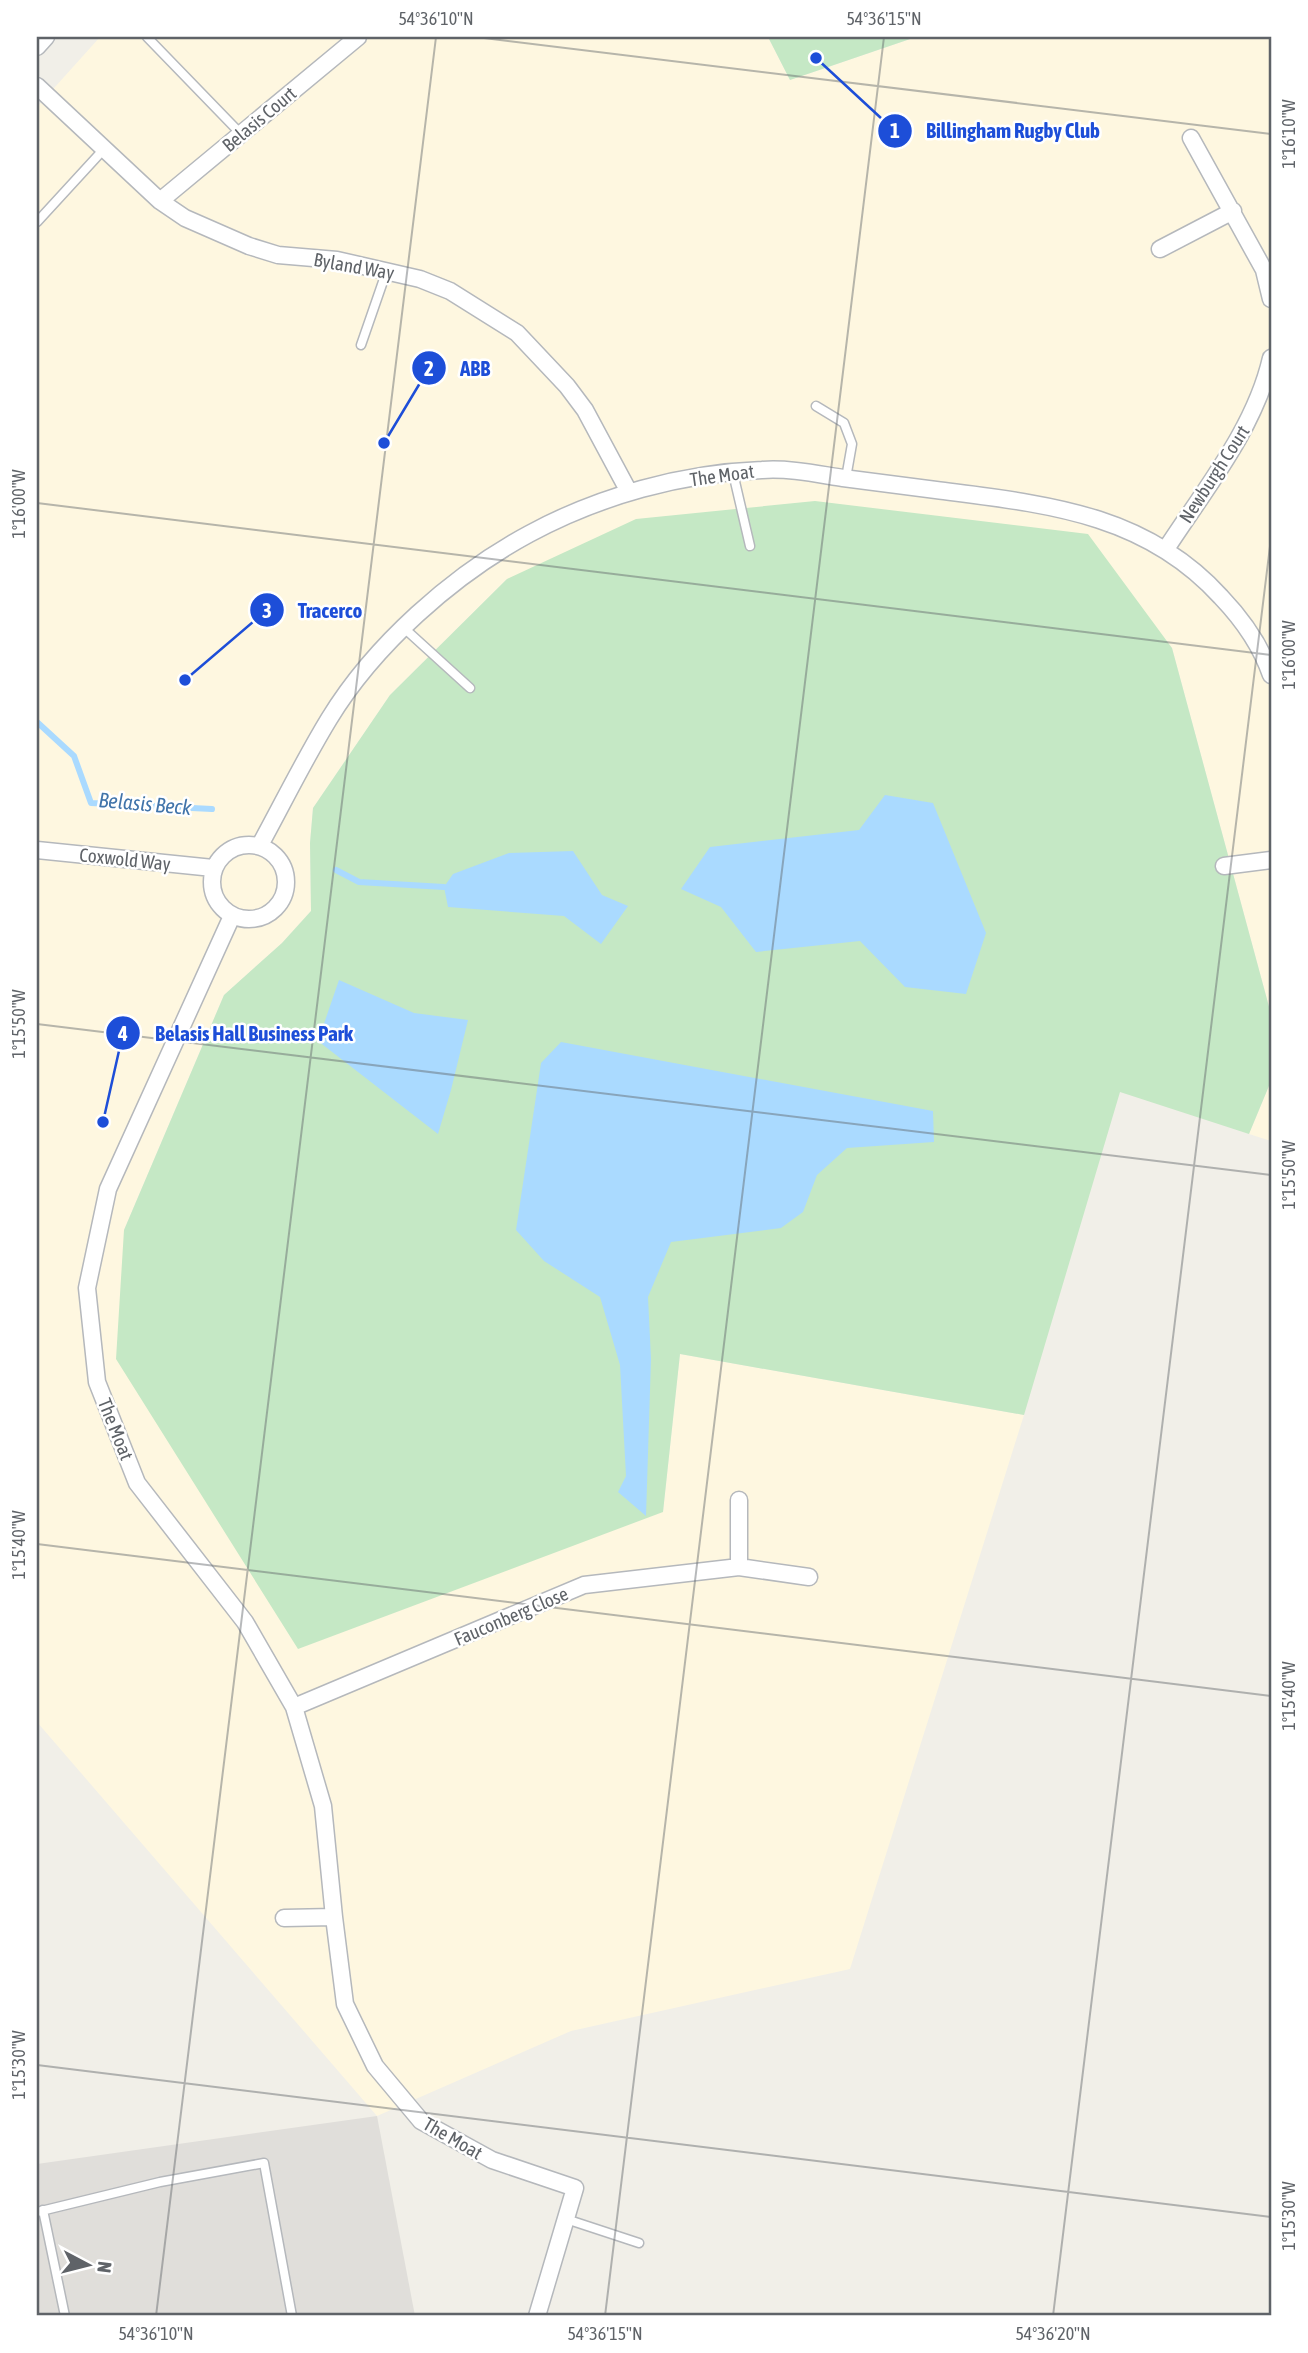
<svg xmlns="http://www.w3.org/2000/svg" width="1308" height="2353" font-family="'Asap Condensed',sans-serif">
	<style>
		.commercial { fill: #fef7e0 }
		.industrial { fill: #e0deda }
		.green { fill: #c5e8c5 }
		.water { fill: #aadaff }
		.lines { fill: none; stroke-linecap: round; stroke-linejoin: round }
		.stream { stroke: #aadaff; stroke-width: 6 }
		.service-casing { stroke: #b5b8bc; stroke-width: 11 }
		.minor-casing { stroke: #b5b8bc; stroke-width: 19 }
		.service { stroke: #fff; stroke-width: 8 }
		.minor { stroke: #fff; stroke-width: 16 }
		.ticks { fill: none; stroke: #5f6368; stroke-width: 2; stroke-opacity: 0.45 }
		.labels { text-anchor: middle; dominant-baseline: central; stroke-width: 5; stroke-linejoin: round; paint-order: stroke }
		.street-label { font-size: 19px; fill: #5f6368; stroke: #fff }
		.water-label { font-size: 21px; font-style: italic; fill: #4174aa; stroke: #fff }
		.leader { fill: none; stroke: #1d4ed8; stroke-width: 2.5 }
		.callout-dot { fill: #1d4ed8; stroke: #fff; stroke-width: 2.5 }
		.mark-label { font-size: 21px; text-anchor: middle; font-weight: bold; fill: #fff }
		.callout-label { font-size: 21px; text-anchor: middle; font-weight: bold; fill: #1d4ed8; stroke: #fff; stroke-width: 5; stroke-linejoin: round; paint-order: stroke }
		.neatline { fill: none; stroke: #5f6368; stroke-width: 2.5 }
		.ticks-label { font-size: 18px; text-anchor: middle; fill: #5f6368 }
	</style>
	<rect width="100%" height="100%" fill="#f1efe8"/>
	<path class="commercial" d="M100,37H768L790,80L916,37H1271V1014L1172,648L507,579L390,695L313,808L310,843L311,911L282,943L224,995L124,1230L663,1512L680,1354L1024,1415L850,1969L571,2031L377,2116L37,1722V107Z
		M1271,1081V1141L1249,1134Z"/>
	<path class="industrial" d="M377,2116L415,2316H37V2164Z"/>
	<path class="green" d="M768,37H916L790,80Z
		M815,501L1088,534L1172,648L1271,1014V1081L1249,1134L1120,1092L1024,1415L680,1354L663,1512L298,1649L116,1359L124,1230L224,995L282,943L311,911L310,843L313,808L390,695L507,579L636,519Z"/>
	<path class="water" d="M885,795L933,803L986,933L966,994L905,987L860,941L756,952L721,907L681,889L710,847L859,830Z
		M573,851L602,895L628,906L601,944L564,916L448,907L444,887L453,874L509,853Z
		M339,980L414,1013L468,1020L451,1090L438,1134L318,1041Z
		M561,1042L933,1111L934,1142L847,1148L817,1175L803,1212L781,1228L671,1242L648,1297L651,1359L646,1516L618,1492L626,1476L620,1365L600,1297L544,1261L516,1230L541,1063Z"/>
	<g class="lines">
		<path class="stream" d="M37,722L74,756L91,803L212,809
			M336,870L359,882L444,887"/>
		<defs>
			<path id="service" d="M147,37L241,134
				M37,222L104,149
				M361,345L387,270
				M816,406L844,423L852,444L846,478
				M733,473L750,546
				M404,628L470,688
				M43,2210L65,2316
				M37,2212L160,2182L264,2163L292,2316
				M566,2219L639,2243"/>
			<path id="minor" d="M37,47L46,37
				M37,86L160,201L185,218L249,246L278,255L337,260L420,279L450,291L517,333L567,386L585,410L629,492
				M1191,138L1264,270L1271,299
				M160,201L358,37
				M1160,249L1233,211
				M1166,549C1205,489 1255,428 1271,358
				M212 882a37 37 0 1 1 74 0a37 37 0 1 1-74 0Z
				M260,845C283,803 304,760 329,719C374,645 453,575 529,534C599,496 682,473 762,470C789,468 817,474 843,478C874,482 905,486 936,490C1043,504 1144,512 1221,597C1242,619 1261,646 1271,675
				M37,850L213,868
				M1224,866L1271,860
				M232,916L108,1189L87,1288L97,1382L137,1483L245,1622L294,1707L323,1806L334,1917L345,2004L375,2066L421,2121L492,2160L575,2188L537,2316
				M739,1567V1500
				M294,1707L584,1585L739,1567L809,1577
				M284,1918L334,1917"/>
		</defs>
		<use href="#service" class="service-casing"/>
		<use href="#minor" class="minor-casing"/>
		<use href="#service" class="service"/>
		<use href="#minor" class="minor"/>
	</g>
	<path class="ticks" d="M476,37L1271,134M37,503L1271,655M37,1024L1271,1175M37,1544L1271,1696M37,2065L1271,2217M156,2316L436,37M605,2316L884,37M1053,2316L1271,538"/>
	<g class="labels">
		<g class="street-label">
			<text transform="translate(259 119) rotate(-40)">Belasis Court</text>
			<text transform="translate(354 266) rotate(10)">Byland Way</text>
			<text transform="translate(1214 474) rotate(-57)">Newburgh Court</text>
			<text transform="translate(722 475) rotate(-8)">The Moat</text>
			<text transform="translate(125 859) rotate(6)">Coxwold Way</text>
			<text transform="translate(116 1429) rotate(68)">The Moat</text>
			<text transform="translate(511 1616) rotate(-23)">Fauconberg Close</text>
			<text transform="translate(453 2138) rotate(30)">The Moat</text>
		</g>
		<g class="water-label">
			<text transform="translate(145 803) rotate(5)">Belasis Beck</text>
		</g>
	</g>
	<path class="leader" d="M816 58L895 131M384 443L429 368M185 680L267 610M103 1122L123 1033"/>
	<g class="callout-dot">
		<circle cx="816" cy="58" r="7"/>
		<circle cx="384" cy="443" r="7"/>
		<circle cx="185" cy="680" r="7"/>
		<circle cx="103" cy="1122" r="7"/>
		<circle cx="895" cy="131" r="18"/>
		<circle cx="429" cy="368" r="18"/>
		<circle cx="267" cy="610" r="18"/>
		<circle cx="123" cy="1033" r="18"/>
	</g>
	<g class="mark-label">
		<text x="895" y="138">1</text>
		<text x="429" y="376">2</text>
		<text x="267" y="618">3</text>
		<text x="123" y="1041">4</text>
	</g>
	<g class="callout-label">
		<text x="1013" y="138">Billingham Rugby Club</text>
		<text x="475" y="376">ABB</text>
		<text x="330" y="618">Tracerco</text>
		<text x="254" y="1041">Belasis Hall Business Park</text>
	</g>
	<rect width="1308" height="2353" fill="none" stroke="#ffffff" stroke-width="77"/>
	<g transform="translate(88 2265) rotate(97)" stroke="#ffffff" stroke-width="5" paint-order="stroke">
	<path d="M0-5L12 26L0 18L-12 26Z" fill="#5f6368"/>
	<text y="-10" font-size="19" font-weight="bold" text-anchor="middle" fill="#5f6368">N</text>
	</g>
	<rect x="38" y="38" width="1232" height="2276" class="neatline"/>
	<g class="ticks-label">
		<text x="436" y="25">54°36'10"N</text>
		<text x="884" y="25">54°36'15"N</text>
		<text transform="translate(1289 134) rotate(-90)" y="6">1°16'10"W</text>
		<text transform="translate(19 504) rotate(-90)" y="6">1°16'00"W</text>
		<text transform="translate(1289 655) rotate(-90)" y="6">1°16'00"W</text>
		<text transform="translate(19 1024) rotate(-90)" y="6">1°15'50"W</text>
		<text transform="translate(1289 1175) rotate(-90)" y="6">1°15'50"W</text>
		<text transform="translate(19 1545) rotate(-90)" y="6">1°15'40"W</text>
		<text transform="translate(1289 1696) rotate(-90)" y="6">1°15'40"W</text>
		<text transform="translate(19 2065) rotate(-90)" y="6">1°15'30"W</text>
		<text transform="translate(1289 2216) rotate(-90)" y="6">1°15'30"W</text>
		<text x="156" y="2340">54°36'10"N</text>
		<text x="605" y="2340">54°36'15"N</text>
		<text x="1053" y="2340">54°36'20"N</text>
	</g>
</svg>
